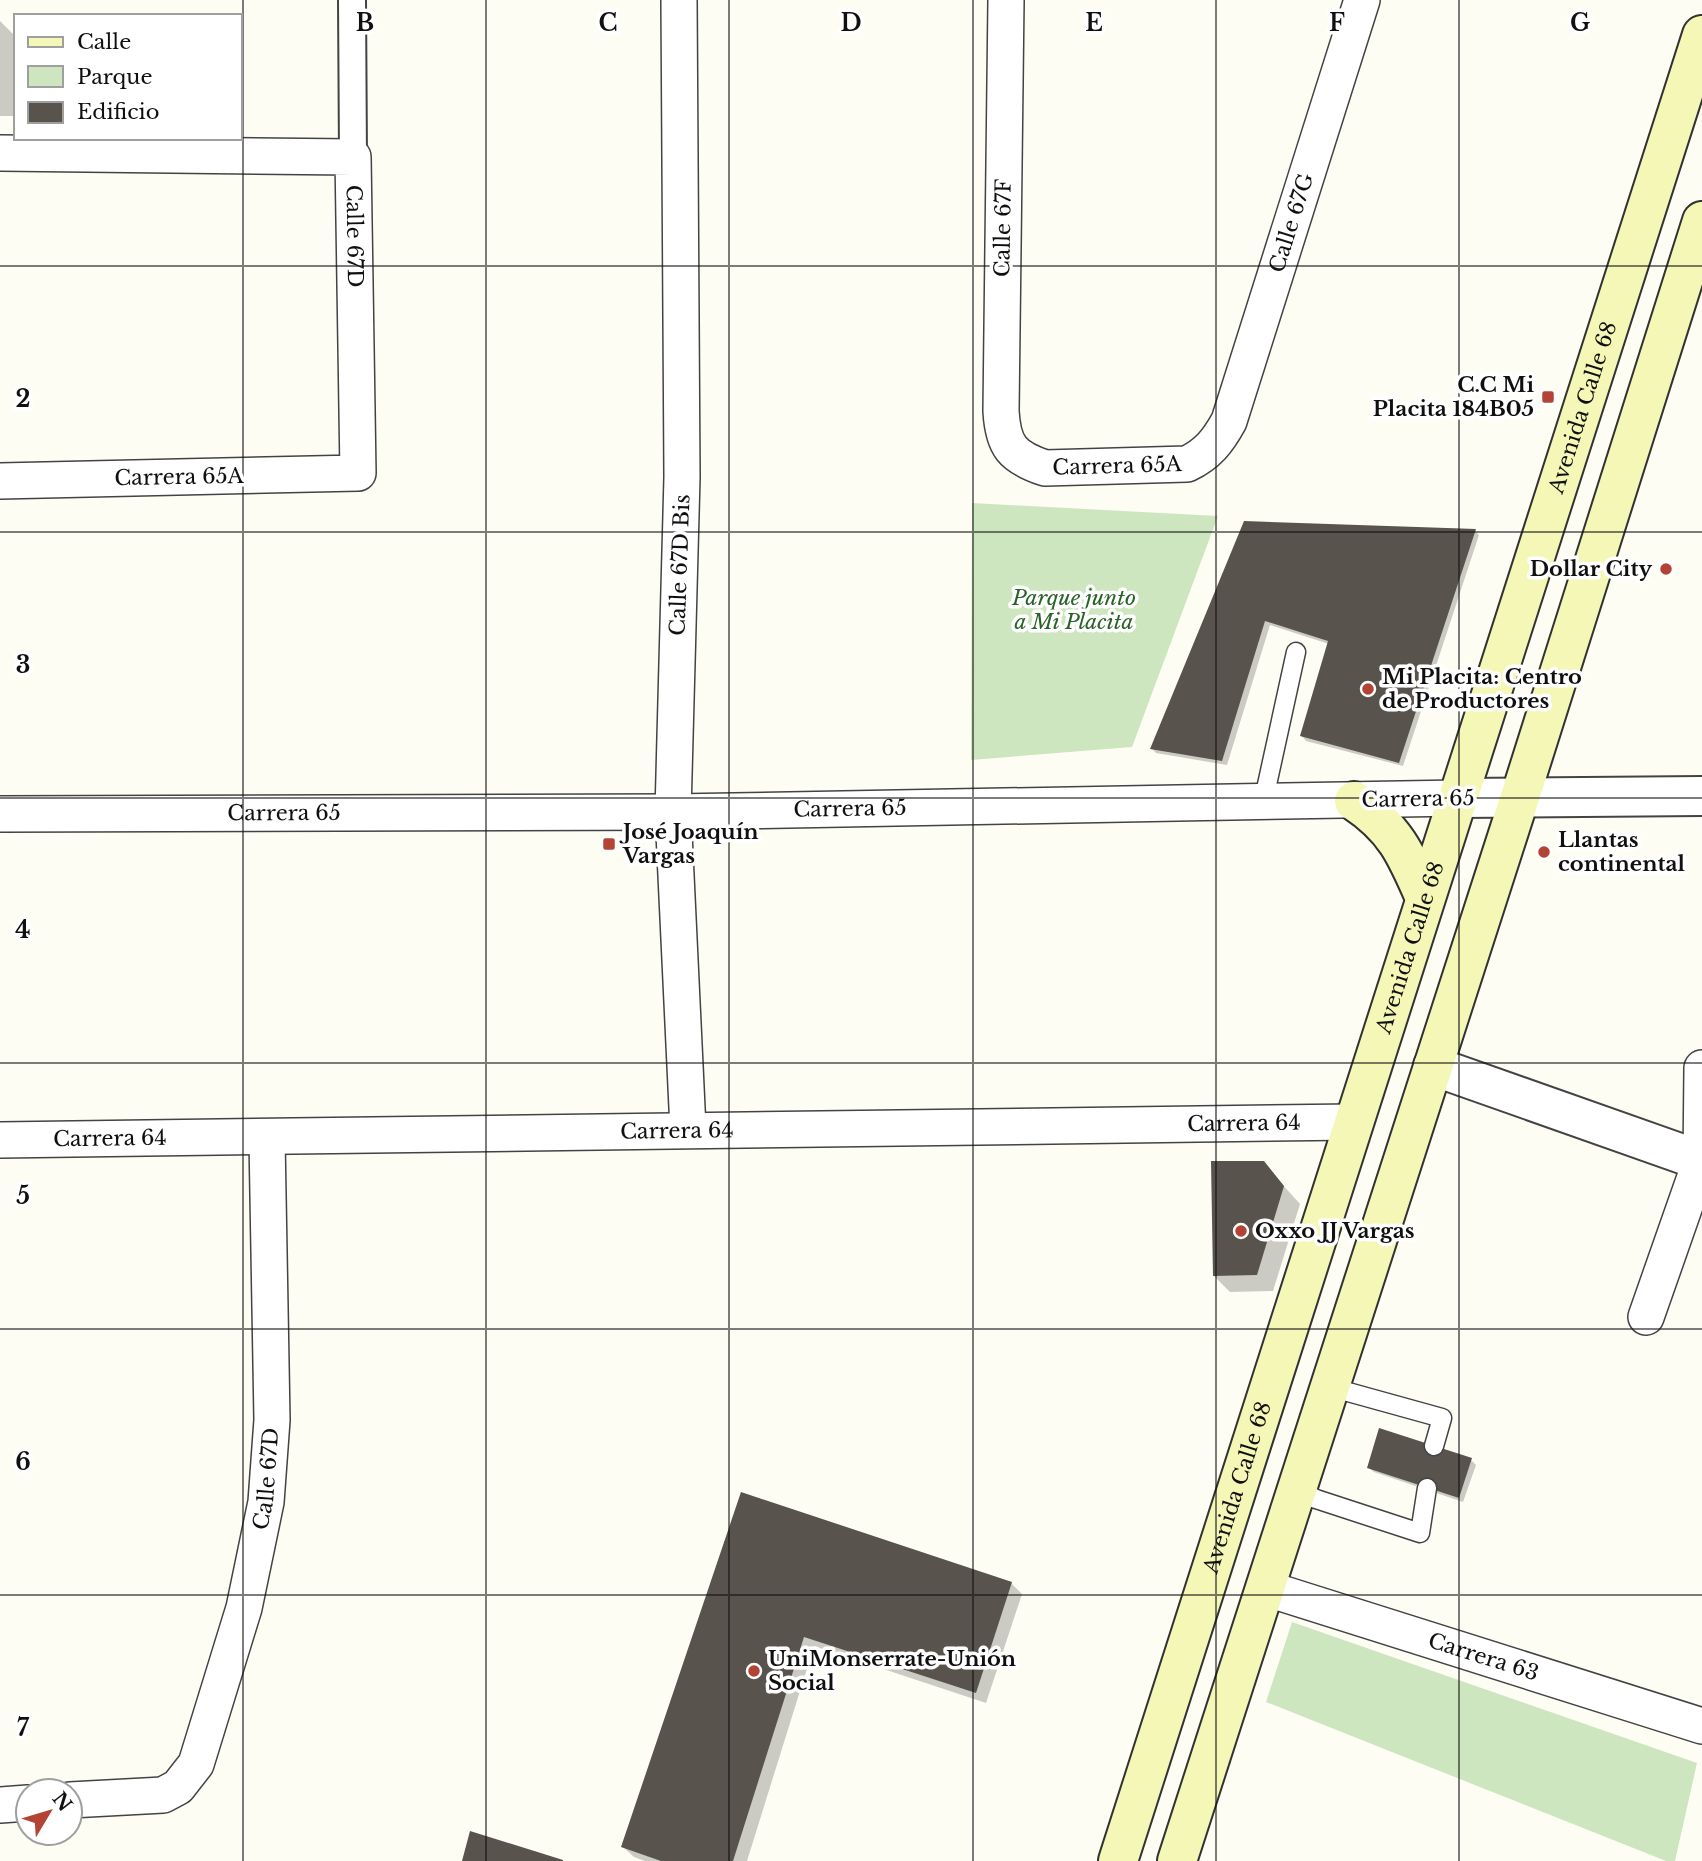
<svg xmlns="http://www.w3.org/2000/svg" width="1702" height="1861" font-family="'Libre Baskerville',serif">
	<style>
		.green { fill: #cee6c0 }
		.shadow { fill: #0003 }
		.building { fill: #58534d }
		.lines { fill: none; stroke-linecap: round; stroke-linejoin: round }
		.service-casing { stroke: #434343; stroke-width: 21 }
		.pedestrian-casing { stroke: #434343; stroke-width: 30 }
		.minor-casing { stroke: #434343; stroke-width: 38 }
		.tertiary-casing { stroke: #434343; stroke-width: 42 }
		.secondary-casing { stroke: #323232; stroke-width: 42 }
		.service { stroke: #fff; stroke-width: 18 }
		.pedestrian { stroke: #fff; stroke-width: 26 }
		.minor { stroke: #fff; stroke-width: 35 }
		.tertiary { stroke: #fff; stroke-width: 38 }
		.secondary { stroke: #f4f7b6; stroke-width: 38 }
		.grid { fill: none; stroke: #101010; stroke-width: 2; stroke-opacity: 0.55 }
		.poi-dot { fill: #b34435; stroke: #fff; stroke-width: 2.5 }
		.labels { text-anchor: middle; dominant-baseline: central; stroke-width: 7; stroke-linejoin: round; paint-order: stroke }
		.street-label { font-size: 21px; fill: #101010; stroke: #fff }
		.poi-label { font-size: 21px; font-weight: bold; fill: #101010; stroke: #fff; text-anchor: start }
		.park-label { font-size: 21px; font-style: italic; fill: #296226; stroke: #fff }
		.grid-label { font-size: 23px; text-anchor: middle; font-weight: bold; fill: #101010; stroke: #fff; stroke-width: 7; stroke-linejoin: round; paint-order: stroke }
	</style>
	<rect width="100%" height="100%" fill="#fefdf4"/>
	<path class="green" d="M972,503L1218,516L1132,747L971,760Z
		M1292,1622L1697,1763L1675,1861H1666L1266,1702Z"/>
	<path class="shadow" d="M0,21L14,35V116H0Z
		M1245,523L1475,531L1479,535L1403,766L1306,741L1302,736L1329,644L1270,625L1227,765L1156,753L1152,749Z
		M1263,1163L1300,1204L1273,1291L1230,1292L1214,1276Z
		M1471,1460L1476,1465L1463,1502L1374,1472L1369,1468Z
		M742,1495L1011,1583L1022,1594L986,1703L814,1646L747,1861H645L634,1857L623,1847Z"/>
	<path class="building" d="M1244,521L1476,529L1399,763L1300,736L1328,641L1265,621L1222,761L1150,749Z
		M1211,1161H1264L1284,1186L1257,1275L1213,1276Z
		M1379,1428L1472,1458L1459,1498L1367,1468Z
		M741,1492L1012,1582L976,1693L804,1637L733,1861H661L621,1847Z
		M470,1831L563,1860V1861H462Z"/>
	<g class="lines">
		<defs>
			<path id="service" d="M1263,803L1296,652
				M1330,1387L1442,1418L1434,1446
				M1297,1490L1316,1499L1420,1533L1427,1488"/>
			<path id="pedestrian" d="M352,0L353,157"/>
			<g id="minor">
				<path d="M679,0L682,477L673,812L688,1129"/>
				<path id="s1" d="M1006,0L1001,411C1003,446 1012,457 1045,468L1187,464C1208,454 1218,441 1229,421L1362,0"/>
				<path id="s2" d="M0,153L353,157L358,473L0,481"/>
				<path id="s3" d="M0,814L673,812L1459,798"/>
				<path id="s4" d="M0,1140L1354,1122"/>
				<path d="M1646,1317L1701,1160L1702,1068"/>
				<path id="s5" d="M1265,1588L1702,1726"/>
				<path id="s6" d="M70,1800L163,1795L178,1787L196,1764L244,1608L266,1502L272,1420L267,1139"/>
				<path d="M0,1805L28,1803"/>
			</g>
			<path id="tertiary" d="M1459,798L1702,796
				M1433,1066L1702,1161"/>
			<g id="secondary">
				<path d="M1354,801C1395,828 1406,854 1425,898"/>
				<path id="s7" d="M1118,1861L1702,35"/>
				<path d="M1177,1861L1520,797L1702,221"/>
			</g>
		</defs>
		<use href="#service" class="service-casing"/>
		<use href="#pedestrian" class="pedestrian-casing"/>
		<use href="#minor" class="minor-casing"/>
		<use href="#tertiary" class="tertiary-casing"/>
		<use href="#secondary" class="secondary-casing"/>
		<use href="#service" class="service"/>
		<use href="#pedestrian" class="pedestrian"/>
		<use href="#minor" class="minor"/>
		<use href="#tertiary" class="tertiary"/>
		<use href="#secondary" class="secondary"/>
	</g>
	<path class="grid" d="M243,0V1861M486,0V1861M729,0V1861M973,0V1861M1216,0V1861M1459,0V1861M0,266H1702M0,532H1702M0,798H1702M0,1063H1702M0,1329H1702M0,1595H1702"/>
	<g class="poi-dot">
		<rect x="1541" y="390" width="14" height="14" rx="3.5"/>
		<circle cx="1666" cy="569" r="7"/>
		<circle cx="1368" cy="689" r="7"/>
		<rect x="602" y="837" width="14" height="14" rx="3.5"/>
		<circle cx="1544" cy="852" r="7"/>
		<circle cx="1241" cy="1231" r="7"/>
		<circle cx="754" cy="1671" r="7"/>
	</g>
	<g class="labels">
		<g class="street-label">
			<text stroke="none"><textPath href="#s1" startOffset="901">Calle 67G</textPath></text>
			<text transform="translate(1003 228) rotate(-89)">Calle 67F</text>
			<text stroke="none"><textPath href="#s2" startOffset="432">Calle 67D</textPath></text>
			<text stroke="none"><textPath href="#s7" startOffset="1526">Avenida Calle 68</textPath></text>
			<text stroke="none"><textPath href="#s1" startOffset="562">Carrera 65A</textPath></text>
			<text transform="translate(179 477) rotate(-1)">Carrera 65A</text>
			<text transform="translate(680 565) rotate(-88)">Calle 67D Bis</text>
			<text transform="translate(1418 799) rotate(-1)">Carrera 65</text>
			<text stroke="none"><textPath href="#s3" startOffset="850">Carrera 65</textPath></text>
			<text stroke="none"><textPath href="#s3" startOffset="284">Carrera 65</textPath></text>
			<text stroke="none"><textPath href="#s7" startOffset="959">Avenida Calle 68</textPath></text>
			<text stroke="none"><textPath href="#s4" startOffset="1244">Carrera 64</textPath></text>
			<text stroke="none"><textPath href="#s4" startOffset="677">Carrera 64</textPath></text>
			<text stroke="none"><textPath href="#s4" startOffset="110">Carrera 64</textPath></text>
			<text stroke="none"><textPath href="#s6" startOffset="434">Calle 67D</textPath></text>
			<text stroke="none"><textPath href="#s7" startOffset="392">Avenida Calle 68</textPath></text>
			<text stroke="none"><textPath href="#s5" startOffset="229">Carrera 63</textPath></text>
		</g>
		<g class="poi-label">
			<text x="1534" y="385" text-anchor="end">C.C Mi<tspan x="1534" dy="24">Placita 184B05</tspan></text>
			<text x="1652" y="569" text-anchor="end">Dollar City</text>
			<text x="1382" y="677">Mi Placita: Centro<tspan x="1382" dy="24">de Productores</tspan></text>
			<text x="623" y="832">José Joaquín<tspan x="623" dy="24">Vargas</tspan></text>
			<text x="1558" y="840">Llantas<tspan x="1558" dy="24">continental</tspan></text>
			<text x="1255" y="1231">Oxxo JJ Vargas</text>
			<text x="768" y="1659">UniMonserrate-Unión<tspan x="768" dy="24">Social</tspan></text>
		</g>
		<g class="park-label">
			<text x="1074" y="598">Parque junto<tspan x="1074" dy="24">a Mi Placita</tspan></text>
		</g>
	</g>
	<g class="grid-label">
		<text x="365" y="31">B</text>
		<text x="608" y="31">C</text>
		<text x="851" y="31">D</text>
		<text x="1094" y="31">E</text>
		<text x="1337" y="31">F</text>
		<text x="1580" y="31">G</text>
		<text x="23" y="407">2</text>
		<text x="23" y="673">3</text>
		<text x="23" y="938">4</text>
		<text x="23" y="1204">5</text>
		<text x="23" y="1470">6</text>
		<text x="23" y="1736">7</text>
	</g>
	<rect x="14" y="14" width="228" height="126" fill="#ffffff" stroke="#9f9f9f" stroke-width="2"/>
	<rect x="28" y="37" width="35" height="10" fill="#f4f7b6" stroke="#9f9f9f" stroke-width="2"/>
	<text x="77" y="49" font-size="21" fill="#101010">Calle</text>
	<rect x="28" y="66" width="35" height="21" fill="#cee6c0" stroke="#9f9f9f" stroke-width="2"/>
	<text x="77" y="84" font-size="21" fill="#101010">Parque</text>
	<rect x="28" y="102" width="35" height="21" fill="#58534d" stroke="#9f9f9f" stroke-width="2"/>
	<text x="77" y="119" font-size="21" fill="#101010">Edificio</text>
	<g transform="translate(49 1812) rotate(52)"><circle r="33" fill="#ffffff" stroke="#9f9f9f" stroke-width="2"/>
	<path d="M0-5L12 26L0 18L-12 26Z" fill="#b34435"/>
	<text y="-10" font-size="19" font-weight="bold" text-anchor="middle" fill="#101010">N</text>
	</g>
</svg>
